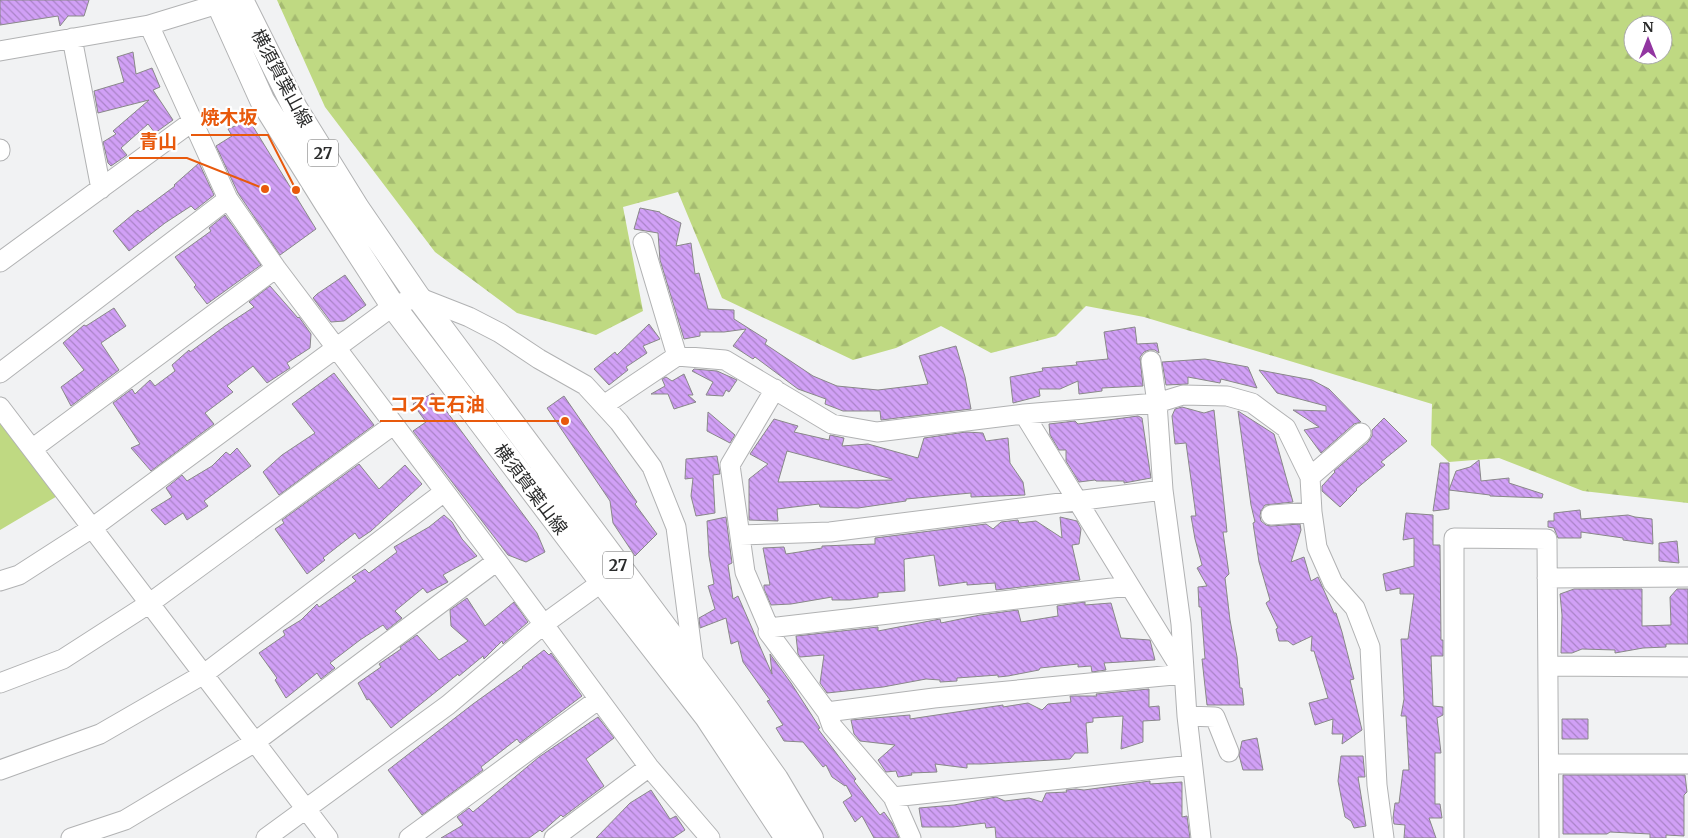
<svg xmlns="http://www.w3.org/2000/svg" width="1688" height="838" font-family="Merriweather,'Noto Sans JP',serif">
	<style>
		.forest { fill: url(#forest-firs); fill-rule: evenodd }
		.green { fill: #bfd982 }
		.building { fill: url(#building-back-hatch); stroke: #898889; fill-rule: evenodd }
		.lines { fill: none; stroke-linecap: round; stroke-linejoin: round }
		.minor-casing { stroke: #b1b2b3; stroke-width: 21 }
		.major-casing { stroke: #b1b2b3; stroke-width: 26 }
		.minor { stroke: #fff; stroke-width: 19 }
		.major { stroke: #fff; stroke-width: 24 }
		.labels { text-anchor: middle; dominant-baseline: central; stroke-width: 4.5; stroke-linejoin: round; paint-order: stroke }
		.shield { fill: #fff; stroke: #6a6b6b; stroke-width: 1 }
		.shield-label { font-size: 16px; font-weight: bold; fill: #2a2b2b }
		.street-label { font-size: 18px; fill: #2a2b2b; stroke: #fff }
		.leader { fill: none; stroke: #e8590c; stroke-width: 2 }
		.callout-dot { fill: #e8590c; stroke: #fff; stroke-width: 2 }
		.callout-label { font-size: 19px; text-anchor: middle; font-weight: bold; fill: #e8590c; stroke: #fff; stroke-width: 4.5; stroke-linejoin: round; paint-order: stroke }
	</style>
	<defs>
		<pattern id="forest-firs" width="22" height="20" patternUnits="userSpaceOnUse" patternTransform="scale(1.25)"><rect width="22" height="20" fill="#bfd982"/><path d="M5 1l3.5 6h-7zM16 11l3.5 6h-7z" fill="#a4ba70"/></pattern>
		<pattern id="building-back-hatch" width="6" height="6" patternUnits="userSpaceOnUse" patternTransform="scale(1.25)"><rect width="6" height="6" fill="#d1a0f6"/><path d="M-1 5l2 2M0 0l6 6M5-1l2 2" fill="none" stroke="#aa83c7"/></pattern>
	</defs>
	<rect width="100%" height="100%" fill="#f1f2f3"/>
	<path class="forest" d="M277,0H1688V503L1583,491L1499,458L1449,462L1431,445L1432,404L1144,317L1086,306L1056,336L991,353L941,326L896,348L853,360L722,298L678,192L623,207L643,311L596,335L517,313L435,252L325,107ZM1633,25H1663V55H1633Z"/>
	<path class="green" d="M0,415L59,495L0,530Z"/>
	<path class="building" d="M0,0H89L84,16H68L60,26L58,16L0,25Z
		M133,52L136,74L152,68L160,87L153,90L173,120L155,133L148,124L121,148L127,155L111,166L108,163L103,142L116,134L113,131L149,100L98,113L94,91L124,82L117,57Z
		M249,120L316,229L280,255L238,193L216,146L232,136L228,129Z
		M199,163L214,195L195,210L191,206L165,223L129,251L113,231L138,210L140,212L175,186L174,185Z
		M640,208L660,212V213L681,223L676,246L691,243L695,274L699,273L708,309L734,310V319L767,340L765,344L813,376L837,386L878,390L928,384L919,356L956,346L965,377L971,409L881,420L880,411H843L825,404L826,399L798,389L755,357L753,359L733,346L746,329L724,332H700V336L684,339L660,260L658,233L634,229Z
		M225,215L261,265L207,304L194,287L196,285L175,257L211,231L209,228Z
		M345,275L366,305L344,321L331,322L313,298L317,294Z
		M270,286L298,318L299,317L311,334L310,348L287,363L290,368L267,383L253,366L227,386L233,392L205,413L214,424L151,471L131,448L140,444L113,403L132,389L135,394L150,380L155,386L175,371L172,365L189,350L190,352L225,326L254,307L249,302Z
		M114,308L126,326L101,343L119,370L71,406L61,387L84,370L63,343L84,325L86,326Z
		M649,324L660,339L643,346L647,353L626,367L628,370L609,385L594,369L615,352L617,355Z
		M1135,327L1137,344L1157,343L1159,353L1155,350H1149L1144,352L1140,357L1143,386L1102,388V391L1079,394L1078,381L1060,389H1039L1040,396L1013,403L1010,377L1043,371L1042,368L1077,365L1076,362L1108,359L1104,332Z
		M1205,359L1248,367L1257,388L1221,379L1220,383L1188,377V384L1166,385L1162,362Z
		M694,369L717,371L737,380L729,392L726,390L723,396L706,395L713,382L692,371Z
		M1259,370L1312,380L1329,389L1361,422L1354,424L1321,453L1304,430L1319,427L1293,410L1326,411V406L1277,393Z
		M334,373L374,425L279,495L263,472L282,455L315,433L292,404Z
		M684,374L693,395H688L696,402L674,409L668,394H651L665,386L662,379L666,377L672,381Z
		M433,393L537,533L545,552L526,562L508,555L413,431L426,422L413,404Z
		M564,396L637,502L635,504L657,534L635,556L613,523L610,501L547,408Z
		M1182,407L1204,413L1214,410L1227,532H1223L1229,574L1225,578L1230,620L1237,657L1240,688H1242L1244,705H1207L1202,659H1205L1201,607H1199L1198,587L1207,586L1197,568L1202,565L1195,539L1191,516H1196L1186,443L1175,444L1172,416L1175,409Z
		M1238,411L1274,434L1293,502L1265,505L1261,511L1260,516L1261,521L1266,525L1271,526L1300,524L1301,530L1291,562L1304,557L1311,581L1318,577L1334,613H1336L1342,632L1354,679L1350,680L1362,730L1342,744L1343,734H1332L1333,719L1315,725L1309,703L1328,698L1314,651H1311L1312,636L1293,645L1288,641H1279L1276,629L1278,628L1266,603L1270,600L1259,562L1253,523L1255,522L1251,505Z
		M708,412L735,435L730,443L707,431Z
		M1138,416L1142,418L1151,478L1124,483V481H1096L1095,480L1079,482L1066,461V450H1059L1050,435L1049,424L1075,421L1078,424Z
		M1384,418L1407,441L1381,462L1385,465L1356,489L1357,490L1340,507L1322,491V486L1335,472L1334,471L1368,442L1372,436V430Z
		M774,419L798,426L794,432L829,440L830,435L844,438L842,446L868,444L918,458L924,438L966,432L983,433L986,441L1008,438L1010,463L1023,482L1025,495L971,497V493L906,499V501L858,508L820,507L819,504L777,509L778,521L749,520V479L768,464L750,454ZM787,451L892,479V480L778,482Z
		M237,448L251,466L204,501L208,506L187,520L183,513L165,525L151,510L172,497L166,488L182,475L187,481L212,466L226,452L230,455Z
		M717,456L720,474L713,475L715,513L696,516L691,496L693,478L685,479L686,459Z
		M1479,460L1481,481L1509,478V483L1543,494L1542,498L1490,496V495L1449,490L1456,471L1470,467Z
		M1440,463H1449V509L1433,511Z
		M359,464L379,489L405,465L422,484L371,531L359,539L355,533L323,558L325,560L307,574L275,529L284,523L282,520Z
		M1580,510L1581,519L1628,515L1635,517L1652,519L1653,544L1623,540V538L1581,532V538H1558L1554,528L1548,527V521H1554V513Z
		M1406,513L1433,515V545H1440L1441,640H1443V656H1431L1433,706L1443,707V715L1437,718L1441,753H1435V804H1440L1442,818H1429L1436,838H1404L1405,825L1394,824L1393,818L1395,803H1399L1403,770H1409L1406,716H1401L1404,699L1401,639H1408L1414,594H1400V588L1386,591L1383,574L1414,566V538L1403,540Z
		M444,515L452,522L462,539L477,556L443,575L448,582L427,593L423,588L395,611L402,618L387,630L383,625L360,640L330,663L335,668L321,679L317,673L286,698L275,680L277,678L259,653L285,635L283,631L301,620L317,604L319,607L356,581L352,577L365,569L369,573L397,552L394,547L429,527Z
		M726,517L732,563L728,565L733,599L738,596L772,674L770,654L791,683L820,728L818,729L856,779L854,781L880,815L884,812L892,823L899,838H874L862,816L855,822L843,802L852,796L846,785L845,786L832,777L826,765L823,767L803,742L784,741L776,728L783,725L767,701L770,700L743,662L738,641L731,644L726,618L700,628L699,618L715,609L708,586L714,584L709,556L707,521Z
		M1060,517L1077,521L1081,529L1079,544L1072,545L1080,580L996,590L995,583L967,585V582L939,586L934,555L905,559L904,560L905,591L878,593V597L850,600H832V597L791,604L771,605L764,589V585H770L763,548L784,547L786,554L799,552L822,548V546L875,544V538L986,524L993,529L1001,522L1018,520L1019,523L1036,521L1062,538Z
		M1677,541L1679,563L1659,561V543Z
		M1574,589H1642V626L1671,625L1670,597L1677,589H1688V644H1666V647L1643,648L1615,653V650L1582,649L1572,653H1561L1562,615L1560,594Z
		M467,598L485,626L514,602L528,622L503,644L502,641L484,659L483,656L459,676L458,674L391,728L369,699L367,700L358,683L381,667L379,664L401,649L400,647L417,635L439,660L468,641L451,626L450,610Z
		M1085,602V605L1111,603L1121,638L1150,640L1155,660L1104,663L1106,670L1092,672L1091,666L1078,667V664L1040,668L1039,670L1008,676L998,677V675L957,678V681L940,682V680L926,679L883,687L827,693L820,683L824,655L800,657L798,654L796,636L878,627V631L940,619L941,623L980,615L1018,610L1021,622L1058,616L1057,606Z
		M544,650L549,655L551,653L582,696L520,743L517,739L481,767L483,770L422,815L388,770L473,704L523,668L522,667Z
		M1149,689V707L1159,706L1160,720L1143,721V742L1121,749L1123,716L1093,718V722L1086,723L1088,753H1075L1070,759L982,764H967V768L935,764L937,772L911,773L912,775L898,777L896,771L886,772L878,760L895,745L860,741L854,734L851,720L910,715V719L1003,705V707L1028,703L1042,710L1048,704L1071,702L1070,696H1097L1096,694Z
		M598,717L614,738L586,759L604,786L563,817L561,815L542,832L540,830L529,838H441L463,825L457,817L469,808L473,812L539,757Z
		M1562,719H1588V739H1562Z
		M1257,738L1263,770H1243L1239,755L1242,741Z
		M1341,756H1363L1365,777H1358L1366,826L1354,828L1351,821L1345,817L1338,781Z
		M1563,775H1685L1687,792L1684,795V836L1666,835V838H1650V834L1610,832L1607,834H1563Z
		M1150,781V784L1182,782V817L1187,816L1190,838H996L995,827L986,828L985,823L953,827H922L919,808L954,805L996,797L1005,801L1029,798L1042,802L1046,793L1067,792L1066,790L1076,789L1084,790Z
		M651,790L670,819L676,816L685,830L673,838H596L630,803Z"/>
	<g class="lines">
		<defs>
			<path id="minor" d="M149,25L228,199L276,268L497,561L649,767L710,838
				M72,38L101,189
				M0,51L149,25L218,4
				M0,149V151
				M643,242L677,356
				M0,262L193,121
				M1151,361L1157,403L1163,490L1181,624L1187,716L1201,838
				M0,373L228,199
				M775,389L730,465L745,572L769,628L768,632L827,712L832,726L893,797L911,838
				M604,405L677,356L725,360L832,424L877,432L1024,414L1157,403L1183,395L1227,396L1252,403L1286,428L1310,477L1312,512L1317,547L1333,583L1355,608L1370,647L1377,785L1384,838
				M0,407L328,838
				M32,449L276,268
				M1310,477L1361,433
				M1271,515L1312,512
				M740,535L830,532L1163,490
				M1547,578L1688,577
				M0,581L19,575L92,528L393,306L418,297L469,317L500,333L539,359L585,385L619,422L652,467L676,527L694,666
				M769,628L1129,586
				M1548,666L1688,667
				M0,683L63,659L150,603L393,425
				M827,712L934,698L1184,674L1024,414
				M1187,716L1215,717L1229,752
				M1549,764H1688
				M0,770L100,734L204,674L444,492
				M893,797L1192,765
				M71,838L125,820L255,742L497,561
				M266,838L448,705L544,624L602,582
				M409,838L599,699
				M554,838L649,767
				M1454,838V538L1547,539L1549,838"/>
			<path id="major" d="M217,0L262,100L327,204L393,306L602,582L707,717L787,838
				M241,0L295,108L357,208L418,297L728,712L776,779L811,838"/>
		</defs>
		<use href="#minor" class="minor-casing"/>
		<use href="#major" class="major-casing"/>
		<use href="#minor" class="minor"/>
		<use href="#major" class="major"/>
	</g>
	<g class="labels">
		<g class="shield">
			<rect x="308" y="139.5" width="30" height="27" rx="4"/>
			<rect x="603" y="551.5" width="30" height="27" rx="4"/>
		</g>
		<g class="shield-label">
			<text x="323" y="153">27</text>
			<text x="618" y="565">27</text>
		</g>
		<g class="street-label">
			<text transform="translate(282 78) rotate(62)">横須賀葉山線</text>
			<text transform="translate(531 489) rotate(53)">横須賀葉山線</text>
		</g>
	</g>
	<path class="leader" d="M296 190L268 135H191M265 189L187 158H129M565 421L495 421H380"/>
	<g class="callout-dot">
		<circle cx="296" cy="190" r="5"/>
		<circle cx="265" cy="189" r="5"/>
		<circle cx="565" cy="421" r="5"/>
	</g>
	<g class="callout-label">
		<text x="229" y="124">焼木坂</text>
		<text x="158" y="148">青山</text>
		<text x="437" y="411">コスモ石油</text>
	</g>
	<g transform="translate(1648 40)"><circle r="24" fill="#ffffff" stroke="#aaaaaa"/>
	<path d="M0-4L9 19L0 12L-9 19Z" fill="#9236a1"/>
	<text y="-8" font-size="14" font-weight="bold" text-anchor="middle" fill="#2a2b2b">N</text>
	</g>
</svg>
